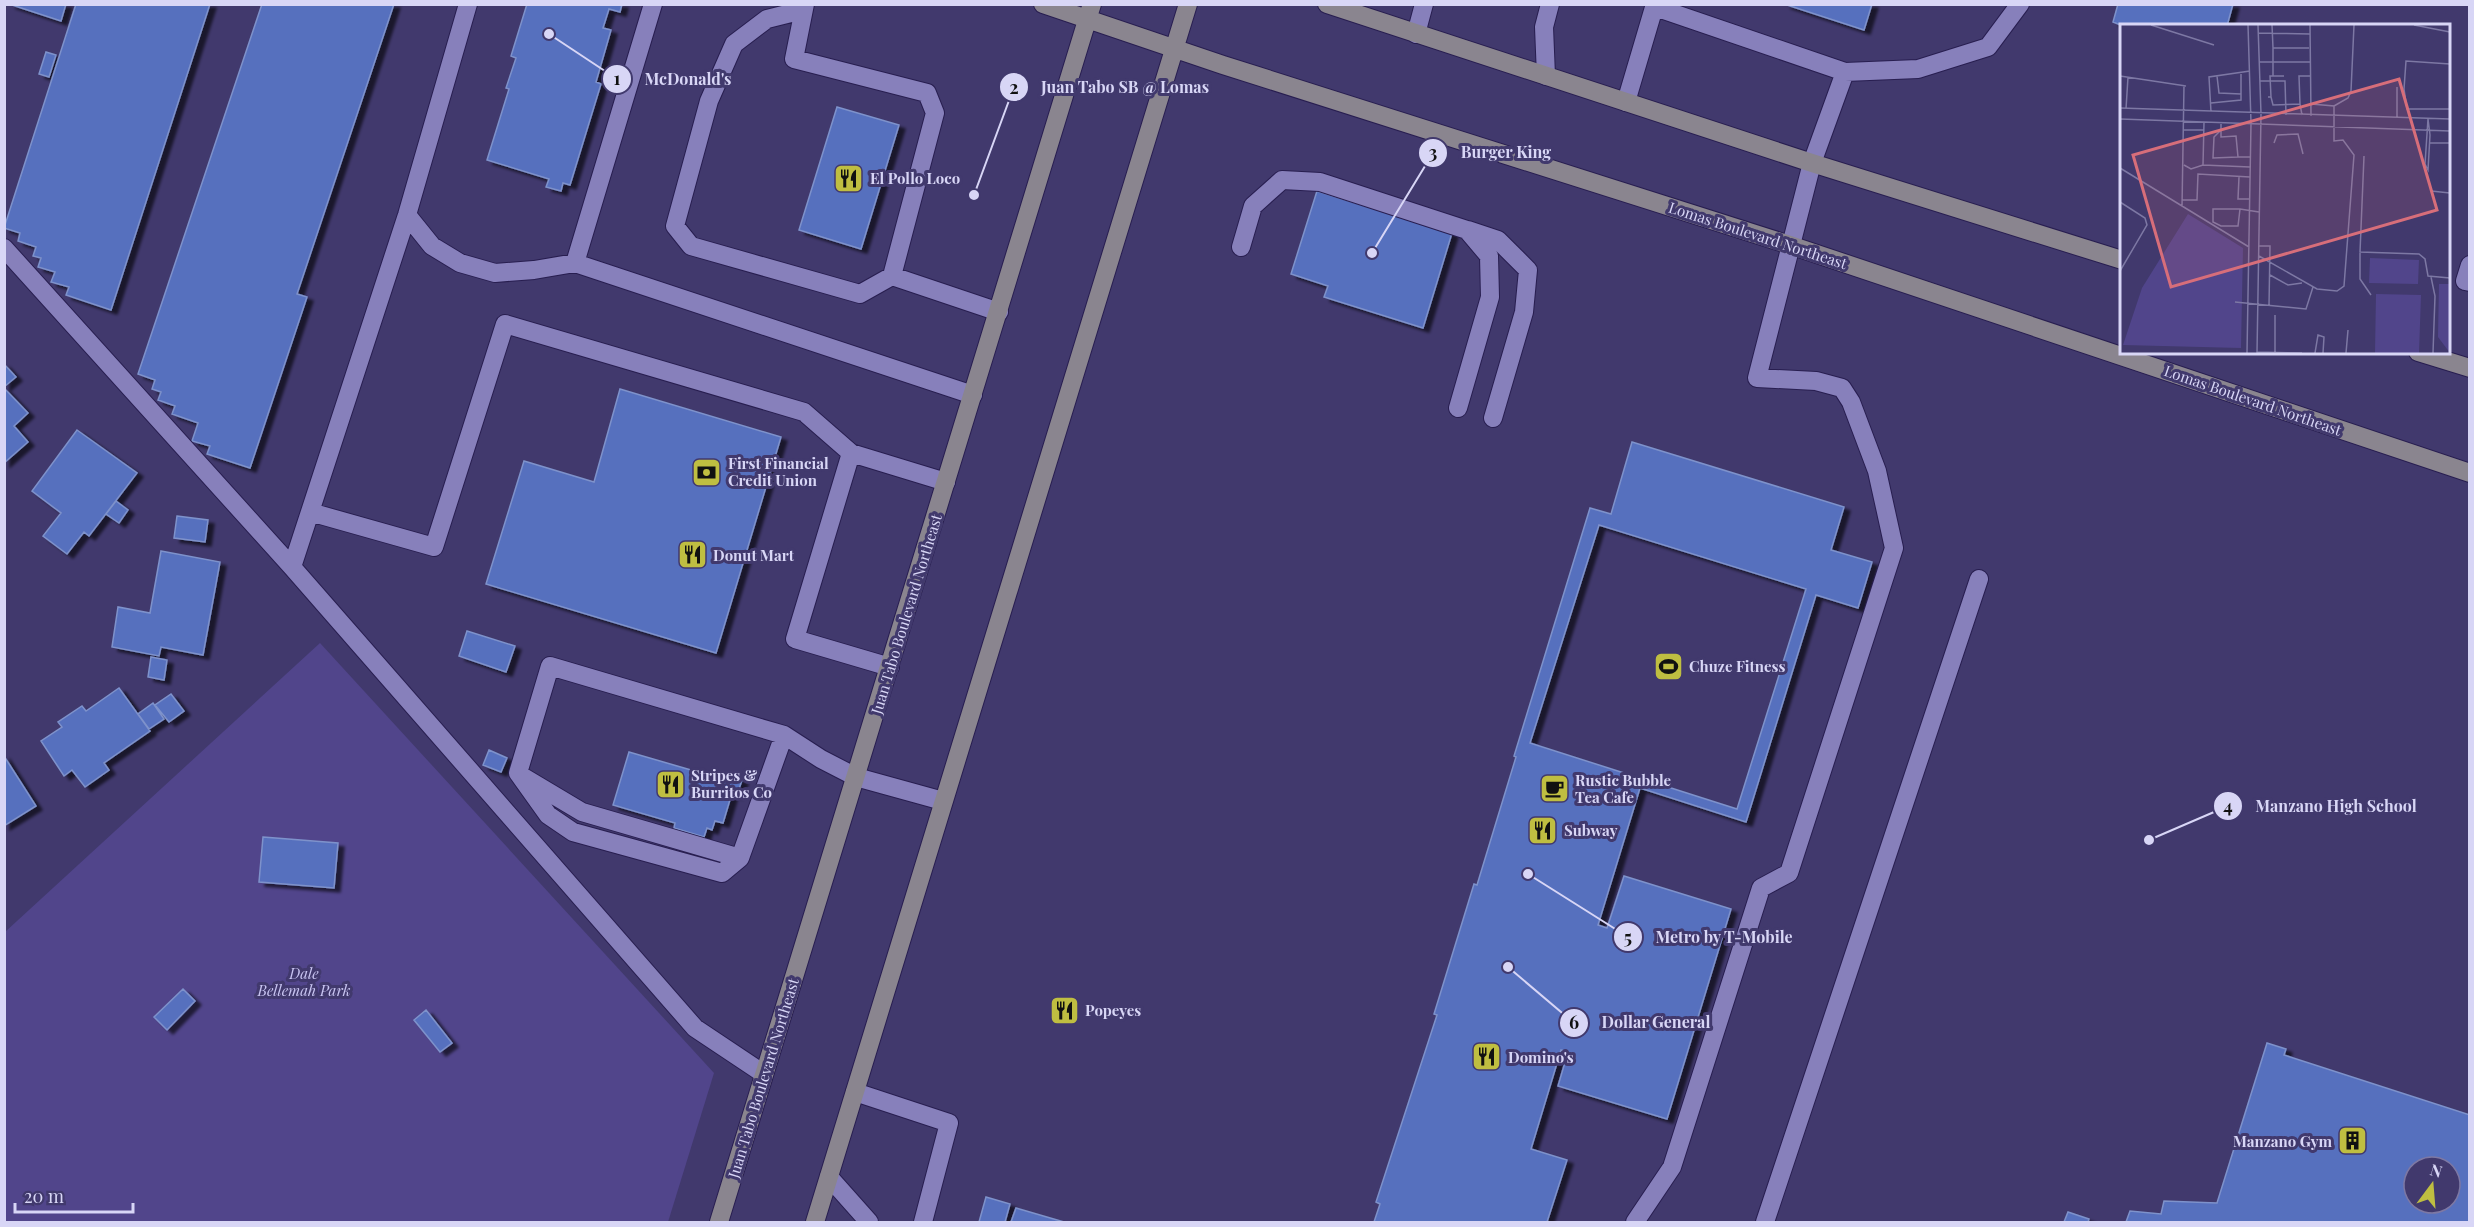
<svg xmlns="http://www.w3.org/2000/svg" width="2474" height="1227" font-family="'Playfair Display',serif">
	<style>
		.green { fill: #51458b }
		.building { fill: #5770be; stroke: #7e92cb; stroke-width: 1.5; fill-rule: evenodd; filter: url(#shadow) }
		.lines { fill: none; stroke-linecap: round; stroke-linejoin: round }
		.lane-casing { stroke: #281e50; stroke-width: 20 }
		.secondary-casing { stroke: #281e50; stroke-width: 20 }
		.lane { stroke: #8780bb; stroke-width: 18 }
		.secondary { stroke: #8a858f; stroke-width: 18 }
		.labels { text-anchor: middle; dominant-baseline: central; stroke-width: 6; stroke-linejoin: round; paint-order: stroke }
		.poi-label { font-size: 15px; font-weight: bold; fill: #d8d6f6; stroke: #41396d; text-anchor: start }
		.street-label { font-size: 15px; fill: #d8d6f6; stroke: #41396d }
		.park-label { font-size: 15px; font-style: italic; fill: #c9c5f2; stroke: #41396d }
		.inset-road { fill: none; stroke: #7d78a4; stroke-width: 1.5 }
		.view { fill: #d76e7a; fill-opacity: 0.15; stroke: #d76e7a; stroke-width: 3 }
		.inset-edge { fill: none; stroke: #d8d6f6; stroke-width: 3 }
		.leader { fill: none; stroke: #d8d6f6; stroke-width: 2 }
		.callout-dot { fill: #d8d6f6; stroke: #41396d; stroke-width: 2 }
		.mark-label { font-size: 18px; text-anchor: middle; font-weight: bold; fill: #111 }
		.callout-label { font-size: 16px; text-anchor: middle; font-weight: bold; fill: #d8d6f6; stroke: #41396d; stroke-width: 6; stroke-linejoin: round; paint-order: stroke }
	</style>
	<defs>
		<filter id="shadow"><feDropShadow dx="6" dy="4" stdDeviation="1.5" flood-color="#0009"/></filter>
	</defs>
	<rect width="100%" height="100%" fill="#41396d"/>
	<path class="green" d="M320,643L714,1073L668,1222H5V932Z"/>
	<path class="building" d="M9,4H66L61,21Z
		M76,4H210L111,310L66,295L69,287L51,282L55,272L38,267L41,258L33,256L36,247L18,241L20,233L4,228Z
		M262,4H394L297,294L307,297L250,468L207,454L210,446L192,441L198,423L172,414L175,406L158,400L161,392L152,389L155,380L138,374Z
		M527,4H622L620,12L609,9L603,28L611,30L596,82L601,84L570,185L563,183L561,191L546,187L549,179L487,160L509,89L506,88L516,58L511,56Z
		M1784,4H1872L1864,30Z
		M2118,4H2233L2227,26H2123L2113,22Z
		M46,52L56,55L49,77L39,74Z
		M837,107L899,125L861,249L799,230Z
		M1317,191L1452,233L1423,328L1324,297L1328,286L1291,274Z
		M4,364L16,377L4,387Z
		M4,388L28,413L14,426L28,442L4,463Z
		M620,389L781,437L716,653L486,584L524,461L594,482Z
		M77,430L137,473L89,536L84,532L67,554L43,536L61,513L32,491Z
		M1632,442L1844,507L1831,550L1872,562L1858,608L1816,595L1746,822L1640,788L1598,925L1607,928L1624,876L1731,909L1667,1119L1558,1086L1568,1052L1561,1050L1531,1149L1567,1160L1547,1222H1374L1380,1204L1376,1202L1437,1015L1434,1014L1474,884L1477,885L1516,757L1514,756L1590,508L1611,514Z
		M116,501L128,510L119,523L106,514Z
		M177,516L208,520L205,542L174,538Z
		M1599,525L1806,589L1737,809L1530,743Z
		M161,551L220,562L203,655L161,647L159,656L112,647L118,607L150,613Z
		M467,631L515,646L506,672L459,656Z
		M151,657L167,660L164,680L148,677Z
		M119,688L150,731L104,763L109,770L85,787L72,770L64,776L41,741L62,727L58,722L82,706L86,711Z
		M171,694L184,711L169,722L155,705Z
		M153,703L164,719L149,729L138,714Z
		M489,750L507,758L501,772L483,765Z
		M629,752L722,779L723,774L742,780L737,795L732,793L723,823L715,821L712,830L707,828L704,837L674,828L675,823L613,805Z
		M4,756L36,806L4,826Z
		M263,837L338,843L334,888L259,882Z
		M183,989L195,1001L167,1030L154,1017Z
		M426,1010L452,1043L440,1052L414,1020Z
		M2267,1043L2286,1049L2284,1055L2470,1115V1222H2126L2130,1211L2161,1214L2164,1201L2217,1203ZM2414,1167H2450V1203H2414Z
		M986,1197L1010,1204L1005,1222H979Z
		M1016,1208L1064,1222H1011Z
		M2068,1212L2089,1219L2088,1222H2091H2064Z"/>
	<g class="lines">
		<defs>
			<path id="lane" d="M805,4L794,59L927,93L935,113L892,276L999,312
				M803,10L767,19L734,44L709,101L675,226L691,246L860,294L892,276
				M1416,34L1424,4
				M1845,72L1918,69L1988,47L2020,4
				M1546,76L1544,27L1550,4
				M1626,102L1655,4
				M407,215L432,246L460,263L495,273L534,270L575,263L973,395
				M1468,230L1498,240L1528,270L1524,312L1493,418
				M1241,247L1253,206L1282,180L1320,182L1467,230L1489,256L1490,297L1458,408
				M4,248L292,567L695,1028L764,1074
				M575,263L653,4
				M2470,265L2465,281L2470,282
				M851,453L795,639L890,667
				M310,512L434,547L505,324L804,412L851,453L946,482
				M292,567L407,215L468,4
				M784,735L740,858L722,873L573,832L548,815L518,773L550,666L784,735L821,759L856,777L943,801
				M525,778L582,812L740,858
				M855,1092L949,1123L923,1222
				M829,1177L869,1222
				M1635,1222L1672,1167L1761,888L1789,873L1894,548L1877,471L1851,402L1842,388L1816,381L1757,378L1812,163L1845,72L1655,7
				M1765,1222L1979,579"/>
			<path id="secondary" d="M1043,4L1223,65L1790,245L2470,473
				M1327,4L1812,163L2122,260
				M2418,352L2470,368
				M719,1222L1092,4
				M815,1222L1188,4"/>
		</defs>
		<use href="#lane" class="lane-casing"/>
		<use href="#secondary" class="secondary-casing"/>
		<use href="#lane" class="lane"/>
		<use href="#secondary" class="secondary"/>
	</g>
	<defs>
		<symbol id="restaurant-square" viewBox="-11 -11 22 22"><rect x="-9" y="-9" width="18" height="18" rx="4" fill="#bfbe41" stroke="#41396d"/><path d="M-5-6h1v4h1v-4h1v4h1v-4h1v5L-1.5 .5V6h-2V.5L-5-1ZM5-6V6H3V1.5H1.5Q1.5-4 5-6Z" fill="#111"/></symbol>
		<symbol id="bank-square" viewBox="-11 -11 22 22"><rect x="-9" y="-9" width="18" height="18" rx="4" fill="#bfbe41" stroke="#41396d"/><path d="M-6-4H6V4H-6ZM0-2.3a2.3 2.3 0 1 0 0 4.6a2.3 2.3 0 1 0 0-4.6Z" fill="#111"/></symbol>
		<symbol id="stadium-square" viewBox="-11 -11 22 22"><rect x="-9" y="-9" width="18" height="18" rx="4" fill="#bfbe41" stroke="#41396d"/><path d="M0-5a6.5 5 0 1 0 0 10a6.5 5 0 1 0 0-10ZM-3.5-1.8h7v3.6h-7Z" fill="#111"/></symbol>
		<symbol id="cafe-square" viewBox="-11 -11 22 22"><rect x="-9" y="-9" width="18" height="18" rx="4" fill="#bfbe41" stroke="#41396d"/><path d="M-5.5-4.5H6V0H3Q3 3.5 0 3.5H-2.5Q-5.5 3.5-5.5 0ZM3-3.2v2h1.7v-2ZM-6 4.5H4V6H-6Z" fill="#111"/></symbol>
		<symbol id="building-square" viewBox="-11 -11 22 22"><rect x="-9" y="-9" width="18" height="18" rx="4" fill="#bfbe41" stroke="#41396d"/><path d="M-4-6H4V6H1V3H-1V6H-4ZM-2.5-4.3h1.7v1.8h-1.7ZM.8-4.3h1.7v1.8H.8ZM-2.5-1h1.7V.8h-1.7ZM.8-1h1.7V.8H.8Z" fill="#111"/></symbol>
	</defs>
	<g fill-rule="evenodd">
		<use href="#restaurant-square" x="832" y="162" width="33" height="33"/>
		<use href="#bank-square" x="690" y="456" width="33" height="33"/>
		<use href="#restaurant-square" x="676" y="538" width="33" height="33"/>
		<use href="#stadium-square" x="1652" y="650" width="33" height="33"/>
		<use href="#restaurant-square" x="654" y="768" width="33" height="33"/>
		<use href="#cafe-square" x="1538" y="772" width="33" height="33"/>
		<use href="#restaurant-square" x="1526" y="814" width="33" height="33"/>
		<use href="#restaurant-square" x="1048" y="994" width="33" height="33"/>
		<use href="#restaurant-square" x="1470" y="1040" width="33" height="33"/>
		<use href="#building-square" x="2336" y="1124" width="33" height="33"/>
	</g>
	<g class="labels">
		<g class="poi-label">
			<text x="870" y="178">El Pollo Loco</text>
			<text x="728" y="463">First Financial<tspan x="728" dy="17">Credit Union</tspan></text>
			<text x="713" y="555">Donut Mart</text>
			<text x="1689" y="666">Chuze Fitness</text>
			<text x="691" y="775">Stripes &amp;<tspan x="691" dy="17">Burritos Co</tspan></text>
			<text x="1575" y="780">Rustic Bubble<tspan x="1575" dy="17">Tea Cafe</tspan></text>
			<text x="1564" y="830">Subway</text>
			<text x="1085" y="1010">Popeyes</text>
			<text x="1508" y="1057">Domino's</text>
			<text x="2332" y="1141" text-anchor="end">Manzano Gym</text>
		</g>
		<g class="street-label">
			<text transform="translate(1758 235) rotate(18)">Lomas Boulevard Northeast</text>
			<text transform="translate(2253 400) rotate(19)">Lomas Boulevard Northeast</text>
			<text transform="translate(906 614) rotate(-73)">Juan Tabo Boulevard Northeast</text>
			<text transform="translate(763 1078) rotate(-73)">Juan Tabo Boulevard Northeast</text>
		</g>
		<g class="park-label">
			<text x="304" y="973">Dale<tspan x="304" dy="17">Bellemah Park</tspan></text>
		</g>
	</g>
	<g transform="translate(2120 24)">
		<rect width="330" height="330" fill="#41396d"/>
		<path d="M68,190L123,224L121,324L3,321L22,264ZM250,234L299,236L298,260L249,259ZM319,260H330V329L318,313ZM256,270L301,271L299,329H255Z" fill="#51458b"/>
		<path class="inset-road" d="M31,1L94,21M152,1L153,24H189M190,1L191,92M294,1L330,8M138,9L190,10M153,24V52M140,38H190M330,40L286,37L284,65L287,85H330M0,52L66,62M97,52L99,69L121,70M140,57H165L166,91M148,73H151L150,52H164M151,73L153,81L180,80L182,91M91,79L121,76V50M180,80L179,52H190M214,82L228,74L231,67L234,1M0,84L330,95M6,85L8,53M91,88L89,53L130,47M277,94V63M0,95L330,107M308,95L310,111L308,146L305,140ZM101,98V113L116,112L118,133H130M64,106H84M100,107L94,113L93,134L118,133M154,119L157,111L178,110L183,130M310,119H330M244,132L240,228L299,230L305,235L308,252L330,254M64,141L71,145L83,141L130,143M83,141L84,98M0,144L129,223M119,153L118,175H129M311,167L330,169M62,176H77L78,150L130,153M0,178L25,194L27,201L0,247M62,183L64,61M120,185L118,202H101L93,198V185H120L139,188M139,222H150L149,282M240,228V255L251,271M139,232L197,265L217,267L224,262L234,131L223,116L214,117V82L191,80M150,251L168,261L182,259M311,253L315,272L313,329M115,278L186,285L193,263M137,328L182,329M155,328V291M127,329L131,99L128,1M137,329L141,90L138,1M195,329L198,311L204,313L203,329M226,329L228,306"/>
		<path class="view" d="M279,55L317,186L51,263L13,131Z"/>
		<rect width="330" height="330" class="inset-edge"/>
	</g>
	<path class="leader" d="M549 34L617 79M974 195L1014 87M1372 253L1433 153M2149 840L2228 806M1528 874L1628 937M1508 967L1574 1023"/>
	<g class="callout-dot">
		<circle cx="549" cy="34" r="6"/>
		<circle cx="974" cy="195" r="6"/>
		<circle cx="1372" cy="253" r="6"/>
		<circle cx="2149" cy="840" r="6"/>
		<circle cx="1528" cy="874" r="6"/>
		<circle cx="1508" cy="967" r="6"/>
		<circle cx="617" cy="79" r="15"/>
		<circle cx="1014" cy="87" r="15"/>
		<circle cx="1433" cy="153" r="15"/>
		<circle cx="2228" cy="806" r="15"/>
		<circle cx="1628" cy="937" r="15"/>
		<circle cx="1574" cy="1023" r="15"/>
	</g>
	<g class="mark-label">
		<text x="617" y="85">1</text>
		<text x="1014" y="94">2</text>
		<text x="1433" y="159">3</text>
		<text x="2228" y="813">4</text>
		<text x="1628" y="944">5</text>
		<text x="1574" y="1029">6</text>
	</g>
	<g class="callout-label">
		<text x="688" y="85">McDonald's</text>
		<text x="1125" y="93">Juan Tabo SB @ Lomas</text>
		<text x="1506" y="158">Burger King</text>
		<text x="2336" y="812">Manzano High School</text>
		<text x="1724" y="943">Metro by T-Mobile</text>
		<text x="1656" y="1028">Dollar General</text>
	</g>
	<rect width="2474" height="1227" fill="none" stroke="#d8d6f6" stroke-width="12"/>
	<g transform="translate(2432 1185) rotate(16)"><circle r="28" fill="#41396d" stroke="#7d78a4" stroke-width="1.5"/>
	<path d="M0-4.5L10 22L0 15L-10 22Z" fill="#bfbe41"/>
	<text y="-9" font-size="16" font-weight="bold" text-anchor="middle" fill="#d8d6f6">N</text>
	</g>
	<path d="M15 1203v9h118v-9" fill="none" stroke="#d8d6f6" stroke-width="3"/>
	<text x="24" y="1203" font-size="18" fill="#d8d6f6" stroke="#41396d" stroke-width="4.5" paint-order="stroke">20 m</text>
</svg>
